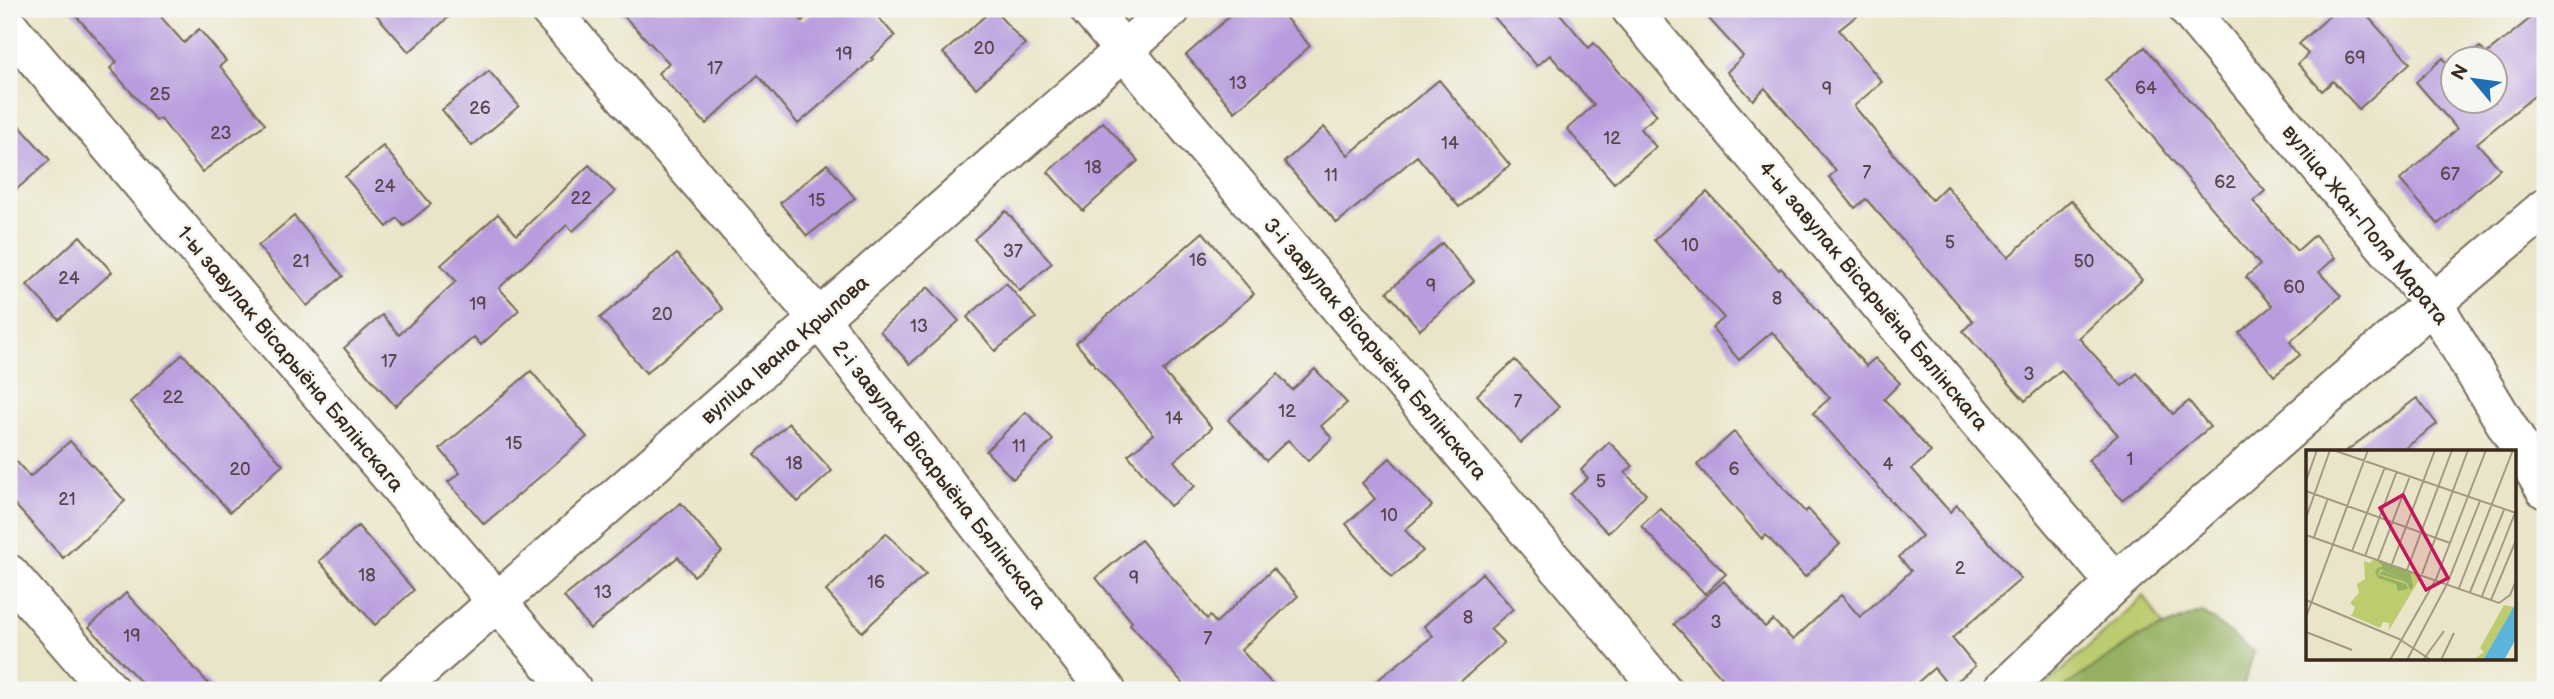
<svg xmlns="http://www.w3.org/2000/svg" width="2554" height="699" font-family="'Balsamiq Sans',sans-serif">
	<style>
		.green { fill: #bccc6f; stroke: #7c7b46; stroke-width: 2 }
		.forest { fill: #95b062; stroke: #686d40; stroke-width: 2 }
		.building { fill: #b89cde }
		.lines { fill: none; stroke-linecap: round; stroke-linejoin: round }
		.minor-casing { stroke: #786b5a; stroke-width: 42 }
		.tertiary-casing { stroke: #786b5a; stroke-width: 42 }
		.minor { stroke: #fff; stroke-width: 38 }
		.tertiary { stroke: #fff; stroke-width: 38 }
		.labels { text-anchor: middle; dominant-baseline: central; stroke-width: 5; stroke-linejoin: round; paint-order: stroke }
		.number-label { font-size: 18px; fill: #5a464e }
		.street-label { font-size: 21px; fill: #3b2a1e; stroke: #f6f6f2 }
		.inset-road { fill: none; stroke: #a49a84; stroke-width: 2 }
		.view { fill: #c2185b; fill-opacity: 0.15; stroke: #c2185b; stroke-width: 3.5 }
		.inset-edge { fill: none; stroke: #3b2a1e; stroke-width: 3.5 }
	</style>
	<rect width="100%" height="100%" fill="#f6f6f2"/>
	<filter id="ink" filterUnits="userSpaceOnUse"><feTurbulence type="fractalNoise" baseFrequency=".0143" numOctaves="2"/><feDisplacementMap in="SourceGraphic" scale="14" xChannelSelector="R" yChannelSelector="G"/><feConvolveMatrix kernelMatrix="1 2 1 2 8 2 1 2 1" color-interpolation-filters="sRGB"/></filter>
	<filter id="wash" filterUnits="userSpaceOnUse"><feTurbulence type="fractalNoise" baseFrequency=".00686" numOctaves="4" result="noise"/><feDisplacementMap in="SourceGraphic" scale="28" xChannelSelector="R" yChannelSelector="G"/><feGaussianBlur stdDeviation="1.57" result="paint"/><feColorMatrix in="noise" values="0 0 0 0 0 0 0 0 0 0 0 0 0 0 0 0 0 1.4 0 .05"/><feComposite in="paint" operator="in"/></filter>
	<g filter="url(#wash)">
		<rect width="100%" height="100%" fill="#eae5c8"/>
		<path class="green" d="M2144,596L2204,690H2041Z"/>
		<path class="forest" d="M2202,612L2254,652L2242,690H2062L2067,685L2139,637Z"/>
		<g id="blocks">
			<path class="building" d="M70,9H154L184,43L199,29L226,61L220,66L265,124L202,172L160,118L156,121L110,68L117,62Z
				M371,9H458L409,52Z
				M617,9H791L802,21L816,9H871L895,36L871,58L873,59L798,124L758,75L706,124L658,73L669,63Z
				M993,9L1025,44L976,88L943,53Z
				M1238,9H1278L1310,46L1235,112L1186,55Z
				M1487,9H1556L1589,48L1594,43L1657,115L1640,129L1656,147L1614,183L1567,129L1594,105L1550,55L1537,66Z
				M1700,9H1865L1839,30L1882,82L1854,106L1932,200L1946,186L2008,257L2071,200L2142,280L2079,338L2122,386L2137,373L2173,414L2189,401L2210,427L2122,500L2088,460L2118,435L2061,370L2025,401L1963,331L1973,321L1866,199L1855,208L1829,177L1836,171L1765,88L1753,100L1727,72L1743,56Z
				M2337,9H2361L2410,63L2359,109L2333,81L2322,91L2298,64L2308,54L2299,44Z
				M2542,9H2545V87L2477,143L2500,169L2438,224L2400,180L2457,129L2416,82L2443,58L2453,69V102H2495V60H2464L2480,47L2486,54Z
				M2145,47L2265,191L2253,201L2297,251L2315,235L2335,258L2319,272L2341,296L2290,342L2300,355L2274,376L2239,333L2272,306L2246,277L2260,265L2105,80Z
				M489,71L519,106L472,146L442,110Z
				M1439,80L1510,165L1459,207L1417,156L1337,223L1284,162L1324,127L1348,155Z
				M9,114L50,160L9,196Z
				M1103,122L1138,161L1083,211L1048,172Z
				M383,146L431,204L404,226L397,218L387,227L345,177Z
				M827,164L855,198L807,236L780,203Z
				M589,165L615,192L573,231L567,225L499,288L519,310L481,345L474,337L395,406L344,348L382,315L399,335L456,281L441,265L498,214L517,235Z
				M1707,192L1779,270L1781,268L1866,366L1875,358L1900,383L1884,399L1931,452L1912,469L1950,512L1957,505L2021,579L1952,638L1975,666L1950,687L1934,668L1909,690H1733L1674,624L1724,581L1765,627L1773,620L1793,640L1841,595L1860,617L1911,571L1899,557L1922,536L1813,413L1830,398L1772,332L1739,360L1712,328L1724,318L1654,240Z
				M1006,211L1052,263L1020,291L974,239Z
				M294,216L343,276L307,306L258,246Z
				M1203,232L1254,294L1163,371L1212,428L1174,461L1195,486L1170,506L1128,455L1154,434L1076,343Z
				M80,236L112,272L59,320L27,285Z
				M1442,243L1474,281L1420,330L1387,292Z
				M677,254L723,309L646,373L600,318Z
				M1006,283L1036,318L995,351L967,317Z
				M928,287L959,321L910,364L880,331Z
				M183,354L283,465L230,512L130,402Z
				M1515,360L1559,407L1521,443L1477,395Z
				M1315,369L1347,403L1321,426L1332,438L1308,461L1288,440L1266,461L1228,420L1278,374L1292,390Z
				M531,371L587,437L484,524L448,482L460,473L440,449Z
				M2417,398L2437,424L2400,452H2345Z
				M1026,412L1053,440L1013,479L986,451Z
				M789,423L832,471L798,502L755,454Z
				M1734,432L1805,512L1808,509L1840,544L1805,577L1766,535L1762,539L1697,465Z
				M70,441L125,501L63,558L9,498V453L30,477Z
				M1609,442L1633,466L1625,473L1646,494L1608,533L1570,494L1588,478L1581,470Z
				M1390,458L1432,506L1405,530L1423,551L1392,577L1346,524L1375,499L1362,483Z
				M681,503L722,552L694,576L678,557L590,629L564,597Z
				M1660,508L1726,574L1705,594L1641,526Z
				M358,526L414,590L375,625L319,561Z
				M886,533L926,574L862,632L826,591Z
				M1141,540L1207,619L1210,616L1216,623L1273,569L1298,596L1241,650L1278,690H1189L1130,624L1132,622L1096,578Z
				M1482,573L1513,609L1490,629L1504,643L1451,690H1365L1433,636L1424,626Z
				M126,593L175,646L214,690H148L89,627Z"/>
		</g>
	</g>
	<g filter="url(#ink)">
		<use href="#blocks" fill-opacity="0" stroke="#786b5a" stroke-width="2"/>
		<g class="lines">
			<defs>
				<path id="minor" d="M549,9L820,320L1106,690
					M1089,9L1662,690
					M1631,9L2115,583
					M9,27L572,690
					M2433,303L2545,208
					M9,574L109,690"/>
				<path id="tertiary" d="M2188,9L2433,303L2545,489
					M397,690L1171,9
					M2003,690L2115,583L2433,303"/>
			</defs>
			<use href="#minor" class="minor-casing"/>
			<use href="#tertiary" class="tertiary-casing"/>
			<use href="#minor" class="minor"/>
			<use href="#tertiary" class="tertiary"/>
		</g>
	</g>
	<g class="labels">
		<g class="number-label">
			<text x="984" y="48">20</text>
			<text x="844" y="54">19</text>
			<text x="2355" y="58">69</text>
			<text x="715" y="68">17</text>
			<text x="1238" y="83">13</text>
			<text x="2146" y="88">64</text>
			<text x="1827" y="89">9</text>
			<text x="160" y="94">25</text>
			<text x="480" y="108">26</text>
			<text x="221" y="133">23</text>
			<text x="1612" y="138">12</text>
			<text x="1450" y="143">14</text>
			<text x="1093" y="167">18</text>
			<text x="1867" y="172">7</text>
			<text x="2450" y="174">67</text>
			<text x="1331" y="175">11</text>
			<text x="2225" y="182">62</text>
			<text x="385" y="186">24</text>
			<text x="581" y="198">22</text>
			<text x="817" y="200">15</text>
			<text x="1950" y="242">5</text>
			<text x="1690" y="245">10</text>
			<text x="1013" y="251">37</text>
			<text x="1198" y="260">16</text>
			<text x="301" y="261">21</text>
			<text x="2084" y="261">50</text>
			<text x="69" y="278">24</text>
			<text x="1431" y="286">9</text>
			<text x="2294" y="287">60</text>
			<text x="1777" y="298">8</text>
			<text x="478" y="304">19</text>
			<text x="662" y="314">20</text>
			<text x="919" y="326">13</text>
			<text x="389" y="361">17</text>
			<text x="2029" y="374">3</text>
			<text x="173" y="397">22</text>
			<text x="1518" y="401">7</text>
			<text x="1287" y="411">12</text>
			<text x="1174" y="418">14</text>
			<text x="514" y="443">15</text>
			<text x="1019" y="446">11</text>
			<text x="2130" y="459">1</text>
			<text x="794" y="463">18</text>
			<text x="1888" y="464">4</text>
			<text x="240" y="469">20</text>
			<text x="1734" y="469">6</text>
			<text x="1601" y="481">5</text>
			<text x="67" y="499">21</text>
			<text x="1389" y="515">10</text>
			<text x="1960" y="568">2</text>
			<text x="367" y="575">18</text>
			<text x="1134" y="578">9</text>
			<text x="876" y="582">16</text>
			<text x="603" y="592">13</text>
			<text x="1468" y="617">8</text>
			<text x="1716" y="622">3</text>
			<text x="132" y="636">19</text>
			<text x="1208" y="638">7</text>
		</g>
		<g class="street-label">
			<text transform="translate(2365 225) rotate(51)">вуліца Жан-Поля Марата</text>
			<text transform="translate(1873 296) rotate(50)">4-ы завулак Вісарыёна Бялінскага</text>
			<text transform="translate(1375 349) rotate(50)">3-і завулак Вісарыёна Бялінскага</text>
			<text transform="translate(785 350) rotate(-41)">вуліца Івана Крылова</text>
			<text transform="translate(290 359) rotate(50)">1-ы завулак Вісарыёна Бялінскага</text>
			<text transform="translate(939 475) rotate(52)">2-і завулак Вісарыёна Бялінскага</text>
		</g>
	</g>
	<g transform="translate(2306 450)">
		<rect width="210" height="210" fill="#eae5c8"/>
		<path d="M67,109L116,125L83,180V173L77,172L74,178L41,164L46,165L49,157L44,153L53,143L51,134L59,129L58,111L64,113ZM198,155L208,157L177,210H167L178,202L174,198Z" fill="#bccc6f"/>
		<path d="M72,111L104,122L107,137L104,140L102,134L98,131L73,124L77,121L106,133L74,119L72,125L100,134L102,139L92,141L90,134L72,128L69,121L73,117H77Z" fill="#95b062"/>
		<path d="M210,153V189L198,210H177Z" fill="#5db4da"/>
		<path class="inset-road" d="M27,0L210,63M0,31L11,0M0,41L144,93M0,68L24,0M0,85L193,153L204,145L210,131M8,87L22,48M46,101L79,17M59,106L91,21M72,110L104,26M86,114L129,0M101,120L146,0M116,124L162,0M153,138L207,0M164,142L198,60M176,146L209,63M0,150L93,189L125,210M185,150L210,90M0,167L62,0M0,182L46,200M84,210L130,129L180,0M101,210L141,134L174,51M117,210L138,181M135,210L148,183"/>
		<path class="view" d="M97,45L142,128L120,140L74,58Z"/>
		<rect width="210" height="210" class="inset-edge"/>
	</g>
	<rect width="2554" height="699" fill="none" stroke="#f6f6f2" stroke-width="35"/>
	<g transform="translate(2474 80) rotate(299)"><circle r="33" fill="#f6f6f2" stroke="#aba49d" stroke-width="2"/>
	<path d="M0-5L12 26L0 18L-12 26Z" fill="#1f6fb2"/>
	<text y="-10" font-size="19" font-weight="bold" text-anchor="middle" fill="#3b2a1e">N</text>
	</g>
</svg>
